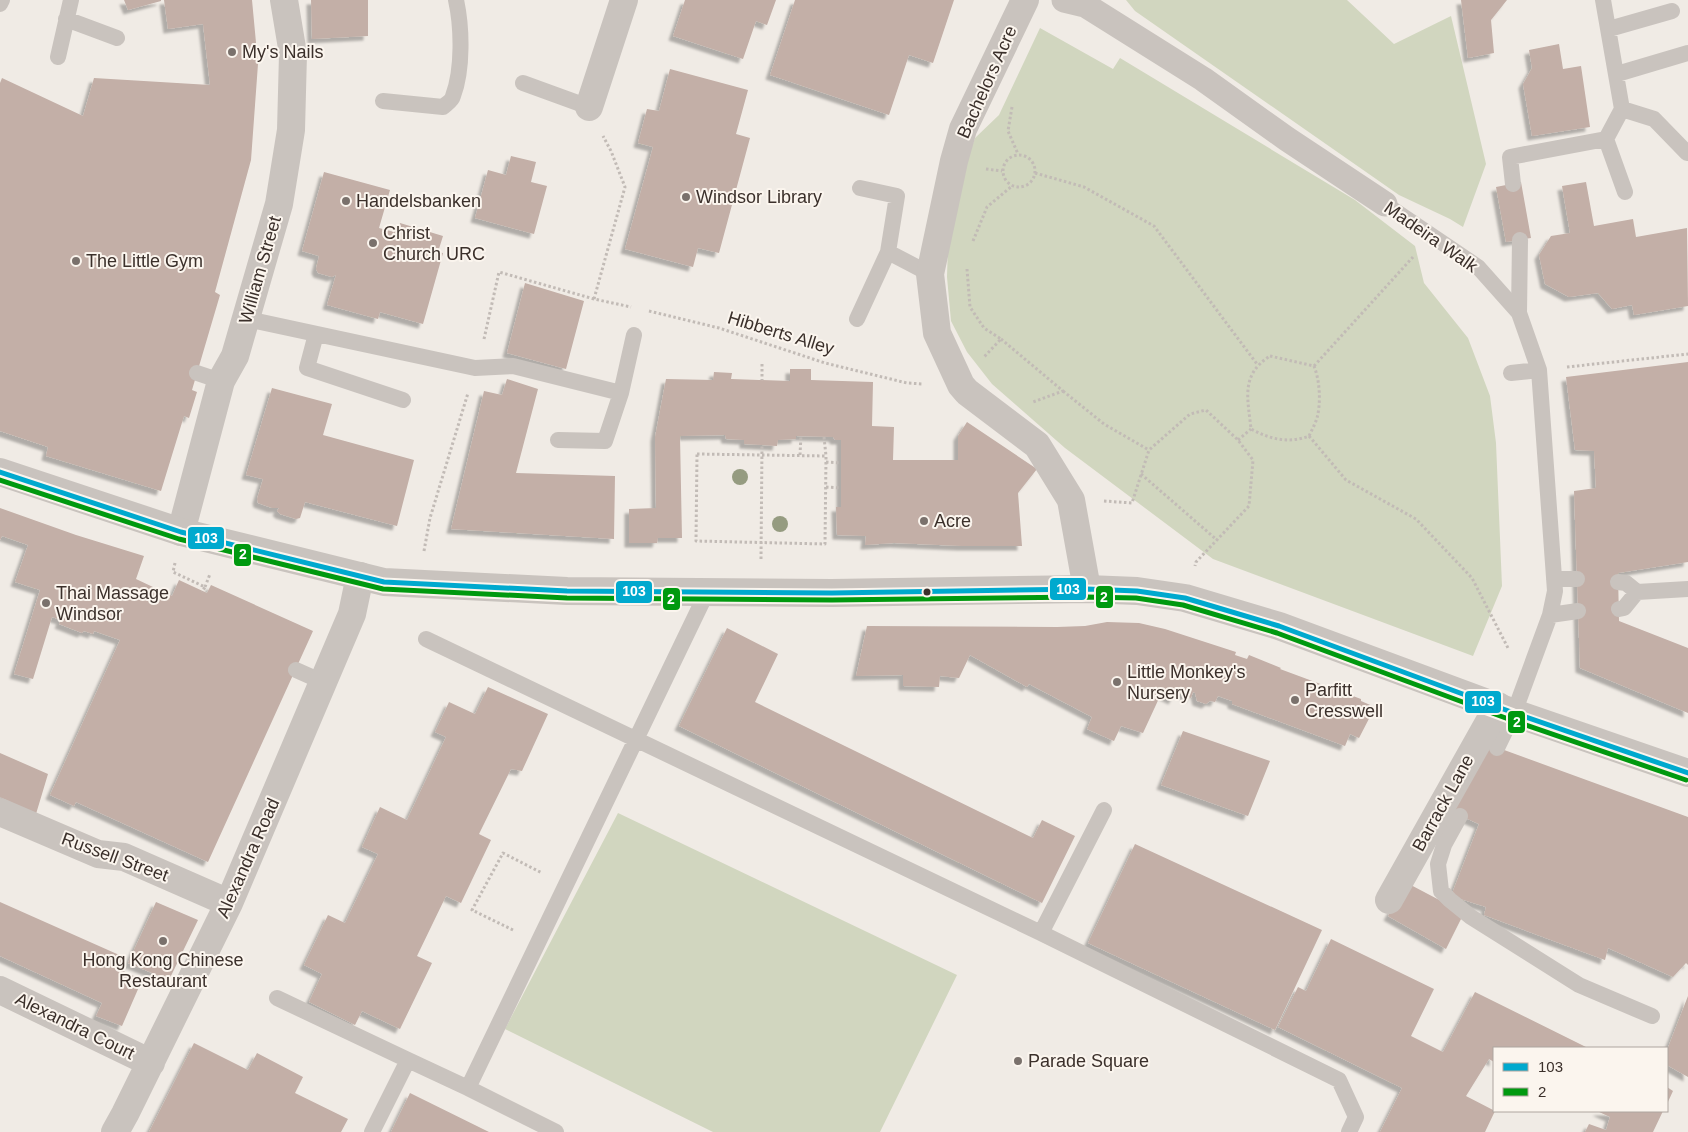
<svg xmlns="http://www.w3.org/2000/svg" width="1688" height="1132" font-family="Helvetica,sans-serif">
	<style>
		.green { fill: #d1d6bf }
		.building { fill: #c3afa7; filter: url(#shadow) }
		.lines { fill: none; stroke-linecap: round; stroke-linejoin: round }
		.path { stroke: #c2bbb6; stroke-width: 3; stroke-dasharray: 2.5 2.5; stroke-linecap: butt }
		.service { stroke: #c9c3be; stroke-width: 16 }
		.pedestrian { stroke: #c9c3be; stroke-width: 25 }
		.minor { stroke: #c9c3be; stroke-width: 28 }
		.tertiary { stroke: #c9c3be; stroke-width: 28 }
		.bus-1-casing { stroke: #fbf5ee; stroke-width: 9 }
		.bus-2-casing { stroke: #fbf5ee; stroke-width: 9 }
		.bus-1 { stroke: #00a9ce; stroke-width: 5 }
		.bus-2 { stroke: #00990f; stroke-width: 5 }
		.tree { fill: #959b80 }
		.poi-dot { fill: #7a716c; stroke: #fbf5ee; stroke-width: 2 }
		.bus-dot { fill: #3b302b; stroke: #fbf5ee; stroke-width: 2 }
		.labels { text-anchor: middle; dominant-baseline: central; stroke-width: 4; stroke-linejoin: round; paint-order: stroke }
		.poi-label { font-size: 18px; fill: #3b302b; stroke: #fbf5ee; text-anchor: start }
		.street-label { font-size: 18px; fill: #3b302b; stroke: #fbf5ee }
		.line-badge { stroke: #fbf5ee; stroke-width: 2 }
		.badge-label { font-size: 14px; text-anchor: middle; font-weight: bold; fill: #fff }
	</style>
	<defs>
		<filter id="shadow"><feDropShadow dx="-4.5" dy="4.5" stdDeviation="1" flood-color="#0004"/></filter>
	</defs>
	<rect width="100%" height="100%" fill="#f0ebe5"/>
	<path class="green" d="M1126,0H1347L1394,44L1451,16L1486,164L1463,227L1450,219L1399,195L1135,11Z
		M1040,28L1113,69L1120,58L1355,200L1415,246L1424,283L1468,338L1490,396L1496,443L1502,586L1473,656L1213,559L1065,448L992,384L967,352L951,321L947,277L948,246L961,177L975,138L999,115Z
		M618,813L957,975L880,1132H713L505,1029Z"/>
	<path class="building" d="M124,0H161V1L128,10Z
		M164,0H252L258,64L251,160L215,292L220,295L192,390L197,392L189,418L184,416L161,491L46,456L48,447L0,431V83L2,78L83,116L94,78L210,85L203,24L168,29Z
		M311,0H368V36L312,39Z
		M685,0H776L767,25L756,21L743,59L673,36Z
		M795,0H954L933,63L909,55L889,115L770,75Z
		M1461,0H1507L1491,20L1494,53L1468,58Z
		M1559,44L1563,69L1581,66L1590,127L1532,136L1523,84L1532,68L1529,50Z
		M670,69L748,90L736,134L750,138L719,253L698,248L693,267L625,249L653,147L638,143L647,109L659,111Z
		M511,156L536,162L531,182L547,186L534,234L475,218L488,170L506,175Z
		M324,172L390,190L379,228L398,233L400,223L443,236L438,252L443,253L423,324L380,312L378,319L327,305L336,275L332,277L318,273L316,269L319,256L302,251Z
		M1521,182L1531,238L1506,242L1496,187Z
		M1586,182L1594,226L1633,219L1636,237L1687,228L1688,306L1634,315L1632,305L1612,309L1598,293L1569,297L1545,284L1539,255L1551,236L1570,233L1562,186Z
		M525,283L584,301L566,369L507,353Z
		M1688,362V562L1618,573L1619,621L1688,648V713L1580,668L1574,491L1596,488L1594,451L1575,450L1566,377Z
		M790,369H811V380L873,382L872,426L894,427L893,460H958V436L967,422L1037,469L1018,493L1022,546H962L894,543L865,545L866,536L837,535L836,507H841V440H835L833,437L796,436V439L778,440L777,446L762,445L744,444V440L726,439L725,435L680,436L682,538H658L657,543H629V509L656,508L655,437L666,379L713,380L714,372L732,373L731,379L790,381Z
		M507,379L538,389L516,473L615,476L614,539L451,529L484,391L502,395Z
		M272,388L332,404L323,435L414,460L397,526L305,502L300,518L296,519L280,514L277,511L279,508H272L258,503L257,499L263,479L246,475Z
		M0,508L76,535L144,556L136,579L172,596L179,580L207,593L211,585L313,631L208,862L76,802L74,806L50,795L120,640L94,631L93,634L84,631L82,633L59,624L61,620L52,617L33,679L14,674L40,590L15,582L28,545L2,536L0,540Z
		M1107,622L1139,623L1165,629L1236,652L1235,655L1247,659L1249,655L1281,668L1280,669L1361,699V701L1375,707L1359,738L1350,734L1345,746L1232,704V701L1218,696L1215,702L1210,701L1206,704L1197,701L1195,693L1193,692L1191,698L1177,692L1173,700L1161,694L1143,733L1121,726L1114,741L1087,729L1092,717L1029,684L1027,687L970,655L959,678L940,676L939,687L903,686V675L856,676L867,626L1057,627L1085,626Z
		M727,628L778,654L755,702L1033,838L1042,820L1075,836L1042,903L679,726Z
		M488,687L548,714L522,771L511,769L479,834L491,840L461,903L446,896L417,956L432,963L400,1029L362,1011L355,1025L309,1002L322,974L304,965L328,915L345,923L378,854L362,847L380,807L407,820L446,737L435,732L449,702L475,714Z
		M1183,731L1270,761L1248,816L1161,785Z
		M1485,743L1688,817V965L1686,963L1673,977L1608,948L1605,960L1484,915L1486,907L1451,896L1479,824L1447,810Z
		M0,753L48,774L36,814L0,797Z
		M1135,844L1322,930L1275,1030L1088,943Z
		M1407,883L1464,913L1446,949L1388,916Z
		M0,902L126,958L119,969L142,980L122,1026L96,1016L102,1003L0,956Z
		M156,902L198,920L169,980L128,963Z
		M1331,939L1434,989L1411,1036L1443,1052L1475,992L1588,1048H1494V1062L1489,1059L1466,1096L1495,1111L1485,1132H1380L1402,1088L1278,1027L1298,987L1306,991Z
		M1688,996V1077L1667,1065V1050Z
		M194,1043L248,1070L257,1053L303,1077L295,1093L348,1119L341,1132H149Z
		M1667,1087L1673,1091L1667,1104Z
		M410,1093L489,1132H391Z
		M1597,1111H1663L1653,1132H1585L1589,1124L1606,1130L1610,1117Z"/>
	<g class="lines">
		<path class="path" d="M1012,107L1008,131L1018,154
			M1003 171a16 16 0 1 1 32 0a16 16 0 1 1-32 0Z
			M986,169L1002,171
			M1035,173L1084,187L1154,226L1257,364
			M973,241L987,207L1012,186
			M967,269L970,307L984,328L1001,339L984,357
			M594,299L625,187L611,151L603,136
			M649,311L719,328L825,363L907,383L923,384
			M484,339L499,272L594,299L631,307
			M1001,339L1063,391L1033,402
			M1270,356L1314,366C1320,381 1321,403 1317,418C1315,424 1312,430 1309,436C1288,444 1270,439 1251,429C1248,399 1240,375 1270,356Z
			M762,364V380
			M1314,366L1413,257
			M1567,367L1688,354
			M1063,391L1104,424L1149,450
			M1309,436L1346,480L1416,519L1472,578L1508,648
			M824,437L826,456
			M1238,440L1251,429
			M697,454L826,456L825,544L696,541Z
			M800,455L801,435
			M826,462L841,463
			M1141,474L1217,540
			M826,487L841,488
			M1104,501L1132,503L1149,450L1190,414L1206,410L1238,440L1253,460L1249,506L1196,562L1195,566
			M424,551L430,518L468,393
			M761,559L762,445
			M175,563L173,572L205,587L202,592
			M205,587L210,574
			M513,930L472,910L503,853L542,873"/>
		<path class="service" d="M0,4L2,0
			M66,19L117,38
			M1609,29L1672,11
			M58,57L71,0
			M1617,74L1688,53
			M523,83L589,107
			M383,101L443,107C446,104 452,101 453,96C463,70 462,27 456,0
			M1622,109L1654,119L1687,153
			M1606,139L1625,192
			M1513,184L1510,157L1606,139L1622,109L1603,0
			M1385,204L1478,267L1519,313L1539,370L1555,591L1550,615L1514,713L1497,748
			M888,252L930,274
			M1519,313L1520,240
			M247,319L475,368L513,366L621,393
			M857,319L888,252L897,196L860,188
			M316,334L307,368L403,400
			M197,373L221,381
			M1511,373L1539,370
			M558,440L605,441L621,393L634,335
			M1554,579H1577
			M1618,582L1626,583L1637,592L1688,589
			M1619,609L1624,608L1637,592
			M1550,615L1578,611
			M426,639L1041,933L1104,810
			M296,670L323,682
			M1460,816L1444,845L1438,864L1441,891L1450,900L1471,917L1579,985L1652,1016
			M1041,933L1339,1080L1356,1117L1349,1132
			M277,998L408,1060
			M372,1132L408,1060L468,1088
			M556,1132L468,1088L707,592"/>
		<path class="pedestrian" d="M1064,0L1085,5L1203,79L1287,139L1385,204"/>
		<path class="minor" d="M1025,0L963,129L954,161L930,274L937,333L961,385L967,392L1037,445L1071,500L1087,589
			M589,107L624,0
			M181,532L221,381L235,356L279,204L291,130L293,54L284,0
			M0,812L98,854L124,857L229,903
			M1389,900L1498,706
			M0,990L151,1063
			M115,1132L125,1114L229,903L352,614L360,576"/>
		<path class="tertiary" d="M0,472L181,532L384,582L567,591L832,593L1087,589L1137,591L1185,598L1279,626L1514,713L1688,773"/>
		<defs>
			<path id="bus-1" d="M0,472L181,532L384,582L567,591L832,593L1087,589L1137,591L1185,598L1279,626L1514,713L1688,773"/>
			<path id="bus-2" d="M0,480L179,539L383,589L567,598L832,600L1087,597L1136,598L1183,605L1277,633L1511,720L1686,780"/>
		</defs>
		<use href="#bus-1" class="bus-1-casing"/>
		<use href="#bus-2" class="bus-2-casing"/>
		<use href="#bus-1" class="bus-1"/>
		<use href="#bus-2" class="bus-2"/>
	</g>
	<g class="tree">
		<circle cx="740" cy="477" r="8"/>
		<circle cx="780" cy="524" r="8"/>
	</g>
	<g class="poi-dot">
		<circle cx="232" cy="52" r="5"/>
		<circle cx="686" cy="197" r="5"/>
		<circle cx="346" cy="201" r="5"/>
		<circle cx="373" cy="243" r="5"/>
		<circle cx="76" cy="261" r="5"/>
		<circle cx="924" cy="521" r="5"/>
		<circle cx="46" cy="603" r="5"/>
		<circle cx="1117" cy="682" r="5"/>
		<circle cx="1295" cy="700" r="5"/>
		<circle cx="163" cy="941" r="5"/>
		<circle cx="1018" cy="1061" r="5"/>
	</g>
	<circle class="bus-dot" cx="927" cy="592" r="4.5"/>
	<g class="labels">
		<g class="poi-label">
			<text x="242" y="52">My's Nails</text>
			<text x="696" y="197">Windsor Library</text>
			<text x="356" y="201">Handelsbanken</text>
			<text x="383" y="233">Christ<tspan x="383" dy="21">Church URC</tspan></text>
			<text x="86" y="261">The Little Gym</text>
			<text x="934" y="521">Acre</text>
			<text x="56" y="593">Thai Massage<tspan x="56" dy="21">Windsor</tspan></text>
			<text x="1127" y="672">Little Monkey's<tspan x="1127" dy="21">Nursery</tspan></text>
			<text x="1305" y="690">Parfitt<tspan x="1305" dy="21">Cresswell</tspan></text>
			<text x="163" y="960" text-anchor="middle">Hong Kong Chinese<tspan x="163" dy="21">Restaurant</tspan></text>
			<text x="1028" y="1061">Parade Square</text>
		</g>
		<g class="street-label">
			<text transform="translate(987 82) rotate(-66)">Bachelors Acre</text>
			<text transform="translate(1431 237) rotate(35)">Madeira Walk</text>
			<text transform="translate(260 270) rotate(-74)">William Street</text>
			<text transform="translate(781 333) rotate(17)">Hibberts Alley</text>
			<text transform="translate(1443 803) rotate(-61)">Barrack Lane</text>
			<text transform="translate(115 857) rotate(20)">Russell Street</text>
			<text transform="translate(248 858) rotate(-66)">Alexandra Road</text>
			<text transform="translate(75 1026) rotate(26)">Alexandra Court</text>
		</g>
	</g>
	<g class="line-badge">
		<rect x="187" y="526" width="38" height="24" rx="5" fill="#00a9ce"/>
		<rect x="233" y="543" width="19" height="24" rx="5" fill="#00990f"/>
		<rect x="1049" y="577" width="38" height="24" rx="5" fill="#00a9ce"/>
		<rect x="615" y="580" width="38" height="24" rx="5" fill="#00a9ce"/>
		<rect x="1095" y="585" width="19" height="24" rx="5" fill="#00990f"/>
		<rect x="662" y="587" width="19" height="24" rx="5" fill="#00990f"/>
		<rect x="1464" y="690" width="38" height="24" rx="5" fill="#00a9ce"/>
		<rect x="1507" y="710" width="19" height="24" rx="5" fill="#00990f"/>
	</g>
	<g class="badge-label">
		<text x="206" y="543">103</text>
		<text x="243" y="559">2</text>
		<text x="1068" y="594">103</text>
		<text x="634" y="596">103</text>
		<text x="1104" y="602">2</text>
		<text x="671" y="604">2</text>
		<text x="1483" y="706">103</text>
		<text x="1517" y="727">2</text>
	</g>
	<rect x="1493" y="1047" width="175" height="65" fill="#fbf5ee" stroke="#aea6a0"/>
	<rect x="1503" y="1063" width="25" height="8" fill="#00a9ce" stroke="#aea6a0"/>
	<text x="1538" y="1072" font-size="15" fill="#3b302b">103</text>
	<rect x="1503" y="1088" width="25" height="8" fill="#00990f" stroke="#aea6a0"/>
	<text x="1538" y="1097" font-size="15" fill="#3b302b">2</text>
</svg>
